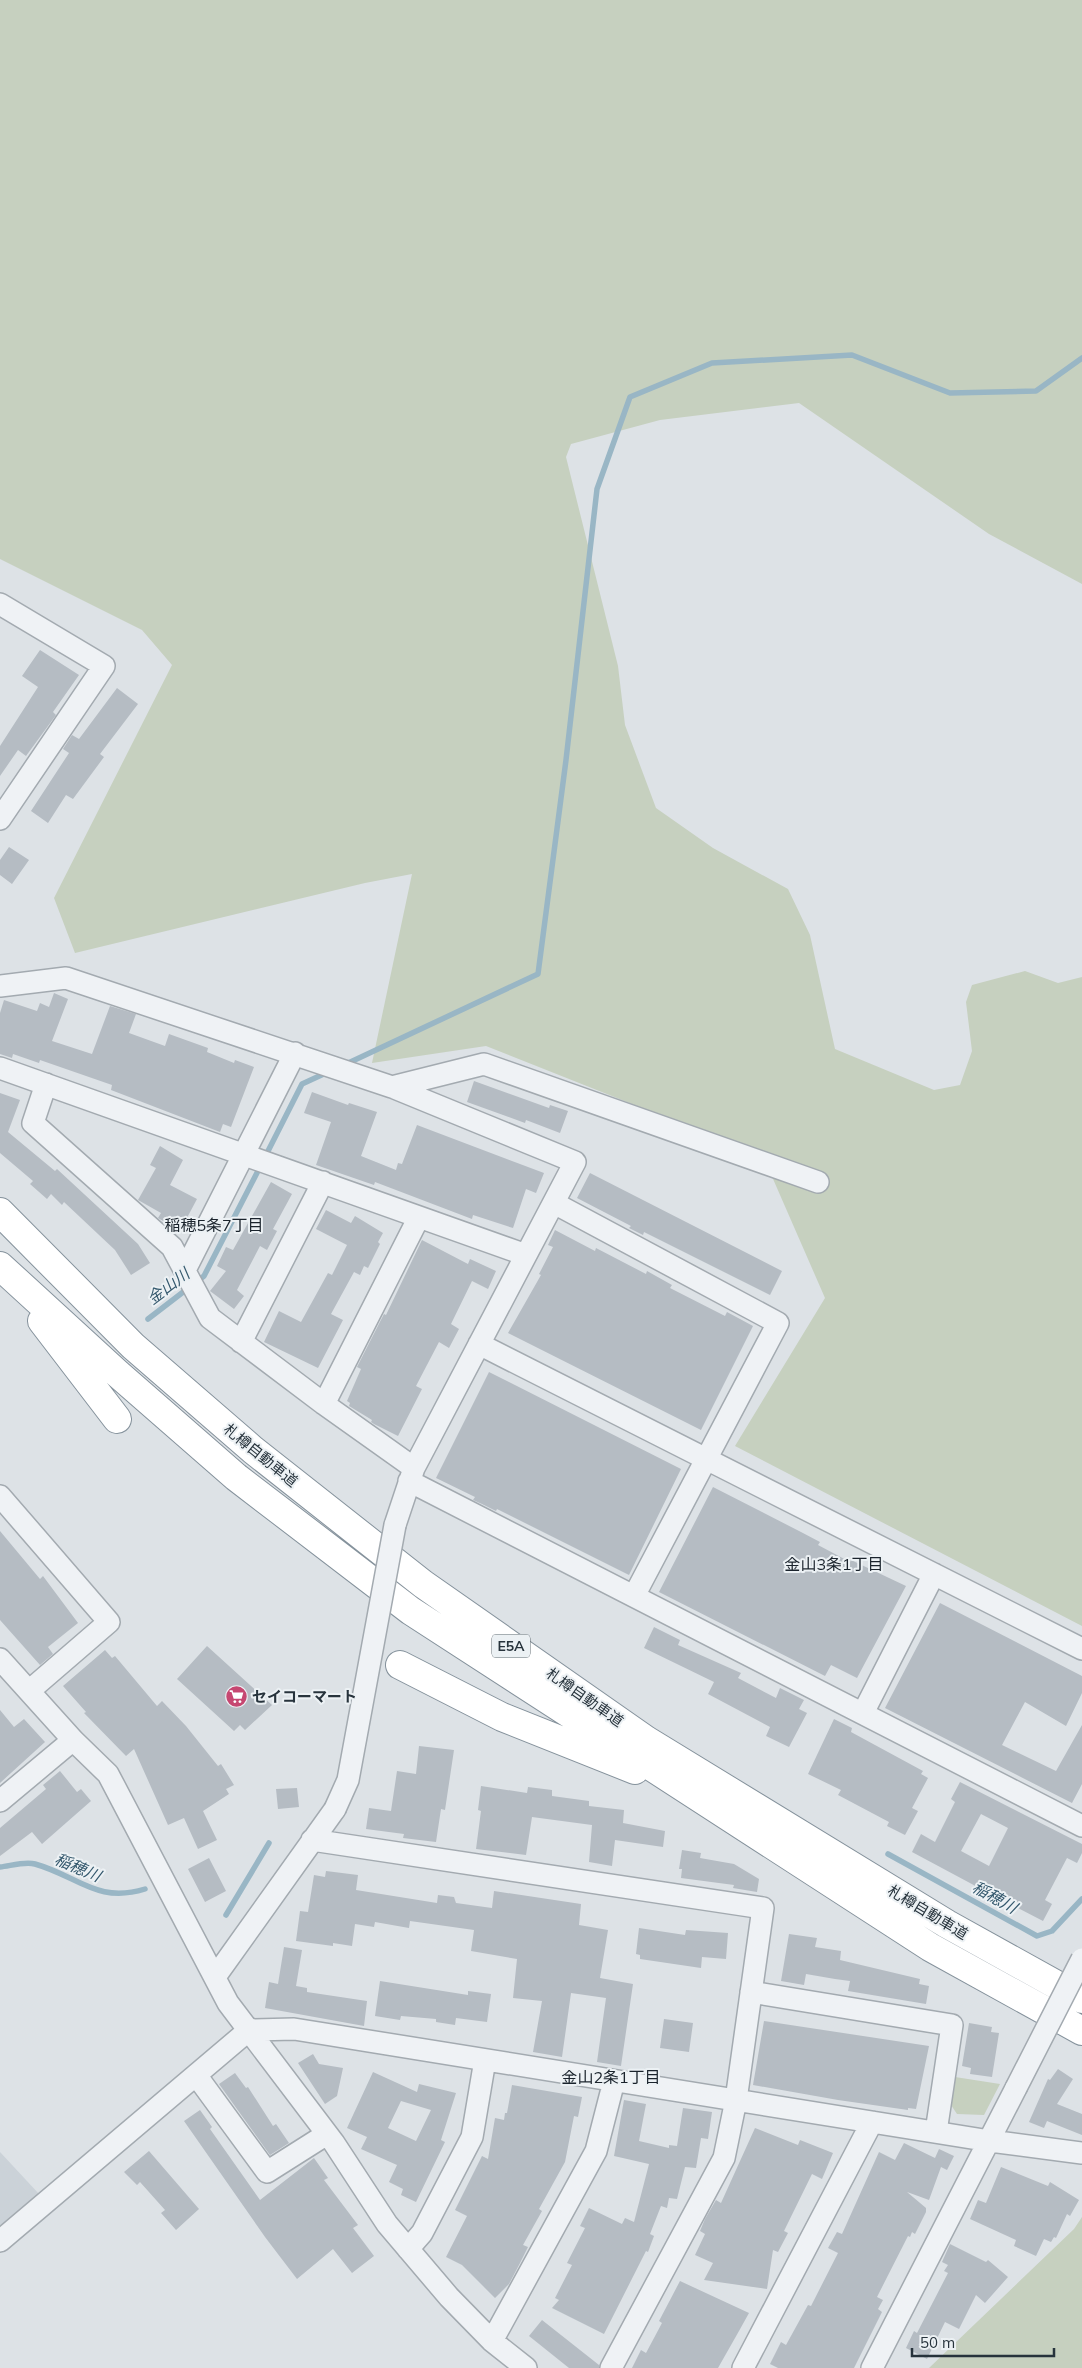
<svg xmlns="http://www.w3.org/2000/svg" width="1082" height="2368" font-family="Mulish,'Noto Sans JP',sans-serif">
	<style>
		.built { fill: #cbd2d8 }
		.green { fill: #c6d0bf }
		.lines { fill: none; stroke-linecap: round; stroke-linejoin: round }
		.stream { stroke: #99b6c5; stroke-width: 5.5 }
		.building { fill: #b5bcc3; fill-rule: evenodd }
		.minor-casing { stroke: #a3aab0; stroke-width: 24 }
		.highway-casing { stroke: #85929c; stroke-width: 30 }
		.minor { stroke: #eff2f5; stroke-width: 21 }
		.highway { stroke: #fff; stroke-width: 28 }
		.minor-bridge-casing { stroke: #a3aab0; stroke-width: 24; stroke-linecap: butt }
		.minor-bridge { stroke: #eff2f5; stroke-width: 21 }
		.labels { text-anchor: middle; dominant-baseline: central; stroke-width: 4; stroke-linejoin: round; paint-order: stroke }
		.shield { fill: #ecf1f4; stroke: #626c73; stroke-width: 1 }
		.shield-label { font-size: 14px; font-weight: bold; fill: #27333c }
		.street-label { font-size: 15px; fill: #27333c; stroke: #ecf1f4 }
		.poi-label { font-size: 15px; font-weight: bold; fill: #27333c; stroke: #ecf1f4; text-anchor: start }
		.neighbourhood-label { font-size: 16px; fill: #1a232c; stroke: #ecf1f4 }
		.water-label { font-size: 16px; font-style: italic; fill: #34586d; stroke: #ecf1f4 }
	</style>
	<rect width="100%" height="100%" fill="#dde2e6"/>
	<path class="built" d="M0,2152L39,2194L0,2227Z"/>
	<path class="green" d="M0,0H1082V584L989,534L799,403L660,420L571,444L566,457L618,666L625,725L656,808L713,848L788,889L810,935L835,1049L934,1090L960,1085L972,1051L966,1002L972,985L1025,971L1058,983L1082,977V1626L735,1446L825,1298L763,1156L486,1046L372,1063L412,874L365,883L75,953L54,898L172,665L142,630L0,559Z
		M955,2077L1000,2084L984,2115L957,2114L951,2105Z
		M1082,2217V2368H929L1074,2229Z"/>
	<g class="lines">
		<path class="stream" d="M344,1065L538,974L566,760L597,489L630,397L712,363L852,355L950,393L1036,391L1082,358
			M265,1157L302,1084L328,1072
			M148,1319L204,1276L261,1165
			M888,1854L1037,1936L1052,1931L1082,1899
			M0,1867C10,1866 25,1861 35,1864C78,1876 97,1904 145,1889
			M226,1915L269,1843"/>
	</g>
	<path class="building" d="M40,650L79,675L53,712L56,715L26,756L18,750L0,776V746L38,687L22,676Z
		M117,688L138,704L100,754L104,757L73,799L66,795L48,823L31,811L69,753L63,749L72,735L79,739Z
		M9,847L29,860L12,884L0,875V860Z
		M54,993L68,999L52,1041L92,1054L110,1006L136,1014L129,1033L165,1046L169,1034L208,1048L207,1052L234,1063L235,1060L254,1067L231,1127L223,1124L220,1132L111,1090L112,1085L40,1060L39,1063L13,1054L12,1058L0,1054V1013L4,1000L37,1011L40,1003L49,1007Z
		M474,1081L549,1108L550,1105L568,1111L560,1133L526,1120L525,1123L467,1102Z
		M312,1092L348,1105L349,1103L377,1112L361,1156L396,1170L398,1163L402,1164L417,1125L544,1173L536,1193L526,1189L513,1228L473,1215L472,1219L375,1182L374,1185L316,1165L331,1122L304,1113Z
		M0,1093L20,1100L8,1132L55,1171L57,1169L138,1244L150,1263L131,1275L115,1250L64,1202L62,1205L51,1194L47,1199L30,1184L33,1181L0,1153Z
		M160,1146L183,1160L170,1185L197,1199L180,1231L158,1218L161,1213L138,1200L156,1168L150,1165Z
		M590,1173L782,1271L770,1295L644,1232L643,1235L629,1228L631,1226L577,1198Z
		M271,1182L292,1194L273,1229L277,1231L267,1250L260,1246L237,1290L244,1296L234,1309L210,1291L226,1271L217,1266L226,1247L233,1250Z
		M326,1210L351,1223L355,1216L383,1233L378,1242L380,1244L368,1268L364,1266L360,1275L354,1272L331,1314L343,1320L318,1368L264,1342L279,1311L301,1322L328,1273L332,1275L347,1245L316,1229Z
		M555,1230L595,1251L596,1248L646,1274L647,1271L672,1285L670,1288L725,1316L727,1312L753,1326L701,1430L508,1333L541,1275L539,1274L553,1247L548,1245Z
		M422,1240L468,1264L470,1259L496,1271L488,1289L472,1281L451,1324L459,1329L449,1348L439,1342L416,1386L422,1389L398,1436L374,1424L371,1422L372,1420L349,1406L350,1403L347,1401L361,1369L357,1367L384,1314L386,1315Z
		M489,1372L681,1469L629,1575L497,1509L496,1511L482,1504L473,1500L475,1497L436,1478Z
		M713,1487L801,1532L820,1542L818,1545L850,1562L851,1560L906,1586L857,1678L831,1665L825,1676L659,1592Z
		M0,1531L40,1579L43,1576L78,1623L48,1647L53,1654L40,1665L0,1620Z
		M940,1603L1082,1676V1693L1066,1726L1025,1702L1002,1745L1056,1771L1082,1725V1784L1072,1803L885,1708Z
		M654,1627L680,1640L678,1645L741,1673L738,1678L776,1698L780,1688L804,1700L799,1709L807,1713L789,1747L766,1736L770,1727L708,1694L714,1682L644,1648Z
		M207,1646L272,1705L245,1730L240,1725L234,1731L177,1679Z
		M105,1650L112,1658L115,1656L157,1706L162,1701L186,1726L218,1766L221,1764L234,1785L226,1789L229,1794L203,1811L217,1840L198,1849L184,1818L168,1825L134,1749L126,1756L84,1713L86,1712L63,1686Z
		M0,1710L14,1727L24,1719L45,1742L0,1783Z
		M834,1719L852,1728L851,1732L923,1771L921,1774L928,1778L912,1808L918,1811L905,1835L887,1826L889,1822L838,1795L841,1790L808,1774Z
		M419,1746L454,1750L445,1810L441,1809L436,1842L403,1838L404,1834L366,1829L369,1808L391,1811L397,1771L416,1774Z
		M60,1771L77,1792L81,1789L91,1801L42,1844L32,1832L0,1856V1828L46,1789L43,1785Z
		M960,1782L1082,1844V1853L1077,1863L1067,1858L1045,1900L1052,1904L1043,1921L1010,1904L1008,1909L984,1896L985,1893L983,1890L912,1852L921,1834L935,1842L955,1802L951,1799ZM981,1814L1008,1828L989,1866L961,1851Z
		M481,1786L527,1793L528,1787L552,1790V1796L589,1801V1806L624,1810L623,1823L665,1831L663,1847L615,1840L612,1866L589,1862L592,1825L532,1817L526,1855L476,1849L481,1811L478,1810Z
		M297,1788L299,1807L278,1809L276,1789Z
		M682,1850L701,1853L700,1858L734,1864L759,1879L757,1892L733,1888L734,1885L681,1878L682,1869H679Z
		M209,1858L226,1891L205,1902L188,1869Z
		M326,1871L358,1875L356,1890L437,1903L438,1895L454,1897L456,1903L492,1908L494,1891L581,1904L579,1925L608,1930L600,1978L633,1984L621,2066L597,2062L606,1998L571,1993L562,2057L533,2052L542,2001L513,1998L517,1959L471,1951L474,1930L410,1921L409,1928L375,1922L374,1927L355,1924L352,1946L333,1943V1946L296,1941L300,1911L308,1912L314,1875L325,1877Z
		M639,1928L685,1935L686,1930L728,1933L726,1959L702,1957L701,1968L640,1959V1955L636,1954Z
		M789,1934L817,1938L815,1947L841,1951L840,1960L920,1979L919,1984L929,1986L926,2004L848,1991L850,1981L835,1979L806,1974L804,1985L781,1981Z
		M284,1947L302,1950L296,1986L307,1988V1992L367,2001L364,2026L265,2008L269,1982L278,1984Z
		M380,1981L468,1995V1991L491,1994L487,2022L456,2018L455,2025L436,2022V2019L401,2016L400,2020L375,2016Z
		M664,2019L693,2023L689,2052L660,2048Z
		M764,2021L929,2046L916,2109L908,2108V2110L838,2100L753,2085Z
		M969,2023L992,2027L991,2032L999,2033L992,2077L970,2074L971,2068L962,2066Z
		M313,2054L319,2064L343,2068L337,2096L325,2104L298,2063Z
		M1058,2069L1073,2079L1057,2104L1082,2114V2135L1047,2121L1044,2128L1029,2122L1048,2079L1050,2080Z
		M373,2072L417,2092L419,2084L456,2093L441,2140L445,2142L416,2202L401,2195L403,2189L389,2182L397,2165L361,2149L367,2137L347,2128ZM401,2101L431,2110L416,2141L388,2128Z
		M235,2073L246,2088L248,2087L273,2126L276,2124L289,2143L270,2155L219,2084Z
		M512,2085L582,2097L578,2117L574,2116L565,2162L539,2209L542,2211L523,2245L528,2247L520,2263L509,2284L495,2298L462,2265L446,2257L467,2216L455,2210L482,2156L488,2159L495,2118L504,2120L505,2113H507Z
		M624,2100L646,2104L639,2141L669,2148V2145L677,2146L683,2108L712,2112L708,2139L701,2138L696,2168L685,2167L677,2199L669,2198L667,2208L661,2206L650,2234L654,2236L648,2252L646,2251L604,2334L552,2308L559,2300L555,2298L572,2265L567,2263L585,2228L580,2226L589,2208L622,2224L625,2218L634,2222L649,2164L614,2156Z
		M200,2110L212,2127L210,2129L260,2200L314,2158L328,2178L324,2180L358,2225L353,2228L374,2256L352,2273L333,2249L297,2279L265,2237L184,2121Z
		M755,2128L798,2145L800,2140L833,2153L822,2179L812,2174L784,2231L788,2233L778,2252L773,2250L767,2289L704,2280L713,2263L695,2255L705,2234L700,2231L705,2219L716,2200L721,2203Z
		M904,2143L935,2158L939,2149L954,2156L947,2170L941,2167L929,2200L907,2192L926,2208V2212L915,2234L912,2232L910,2237L908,2236L877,2297L883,2300L878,2309L882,2312L854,2368H778L770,2364L781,2342L786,2345L808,2305L811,2306L838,2253L828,2248L837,2232L842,2234L879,2152L895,2160Z
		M149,2151L199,2209L176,2230L161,2213L165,2210L140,2182L137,2185L124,2172Z
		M1001,2167L1048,2186L1050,2182L1079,2200L1070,2216L1067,2214L1056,2238L1054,2237L1051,2242L1044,2239L1036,2256L1014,2246L1016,2240L970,2219L978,2200L986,2203Z
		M950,2244L986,2262L988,2260L1008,2277L985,2303L976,2295L959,2329L945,2322L927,2359L906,2348L914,2331L917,2333L948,2273L944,2271L948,2265L942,2262Z
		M680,2281L749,2313L739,2331L718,2368H632L641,2350L646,2353L662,2323L659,2321Z
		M542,2320L599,2365V2368H569L529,2336Z"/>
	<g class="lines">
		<defs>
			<path id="minor" d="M0,604L104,666L0,819
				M0,986L66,978L392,1087L575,1162L414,1468L395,1525
				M0,1068L526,1255
				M46,1084L33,1123L172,1247L210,1318L324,1404L414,1468
				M392,1087L484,1064L818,1182
				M554,1203L778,1323L634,1596
				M185,1270L295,1053
				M241,1342L323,1182
				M479,1344L1082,1649
				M324,1404L419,1217
				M409,1481L1082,1826
				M0,1496L109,1622L29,1691
				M0,1659L73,1740L108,1774L228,2003L334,2143L387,2224L449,2297L492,2341L526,2368
				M863,1713L934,1574
				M0,1801L73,1740
				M312,1840L763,1908L736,2100L724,2158L611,2368
				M215,1977L335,1809
				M751,1992L952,2025L936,2132
				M196,2075L267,2172L327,2134
				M0,2241L249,2030L294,2029L990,2141L1082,2153
				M408,2249L422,2233L472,2137L485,2060
				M492,2341L596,2151L614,2081
				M743,2368L872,2122
				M872,2368L1016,2088"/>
			<path id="highway" d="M0,1212L133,1346L253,1450L423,1584L646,1740L947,1924L1082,1999
				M0,1266L118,1374L236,1477L411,1611L930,1947L1082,2031
				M42,1321L117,1419
				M400,1665L502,1717L635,1770"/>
		</defs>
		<use href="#minor" class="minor-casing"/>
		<use href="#highway" class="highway-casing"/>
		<use href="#minor" class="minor"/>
		<use href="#highway" class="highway"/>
		<defs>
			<path id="minor-bridge" d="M335,1809L348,1780L395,1525
				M1016,2088L1082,1959"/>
		</defs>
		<use href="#minor-bridge" class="minor-bridge-casing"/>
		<use href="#minor-bridge" class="minor-bridge"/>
	</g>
	<defs>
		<symbol id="supermarket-disc" viewBox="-11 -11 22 22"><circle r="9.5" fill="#c64771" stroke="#ecf1f4"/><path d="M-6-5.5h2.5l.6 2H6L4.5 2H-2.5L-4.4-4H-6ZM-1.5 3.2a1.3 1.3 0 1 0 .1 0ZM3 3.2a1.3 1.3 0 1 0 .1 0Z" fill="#fff"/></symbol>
	</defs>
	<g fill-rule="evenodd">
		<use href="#supermarket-disc" x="224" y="1684" width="25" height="25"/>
	</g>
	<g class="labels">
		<rect class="shield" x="492" y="1634.5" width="38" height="23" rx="4"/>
		<g class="shield-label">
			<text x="511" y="1646">E5A</text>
		</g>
		<g class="street-label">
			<text transform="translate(261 1455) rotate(39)">札樽自動車道</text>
			<text transform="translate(585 1697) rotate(35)">札樽自動車道</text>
			<text transform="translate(928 1912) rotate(31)">札樽自動車道</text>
		</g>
		<g class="poi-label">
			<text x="252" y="1696">セイコーマート</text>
		</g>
		<g class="neighbourhood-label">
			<text x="214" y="1225">稲穂5条7丁目</text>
			<text x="834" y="1564">金山3条1丁目</text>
			<text x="611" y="2077">金山2条1丁目</text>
		</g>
		<g class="water-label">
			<text transform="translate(168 1286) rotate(-37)">金山川</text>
			<text transform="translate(78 1867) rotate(23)">稲穂川</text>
			<text transform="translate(995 1897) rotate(29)">稲穂川</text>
		</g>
	</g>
	<path d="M912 2348v8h142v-8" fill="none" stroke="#27333c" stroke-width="2.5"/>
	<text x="920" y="2348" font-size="15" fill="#27333c" stroke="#ecf1f4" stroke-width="4" paint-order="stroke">50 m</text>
</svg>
